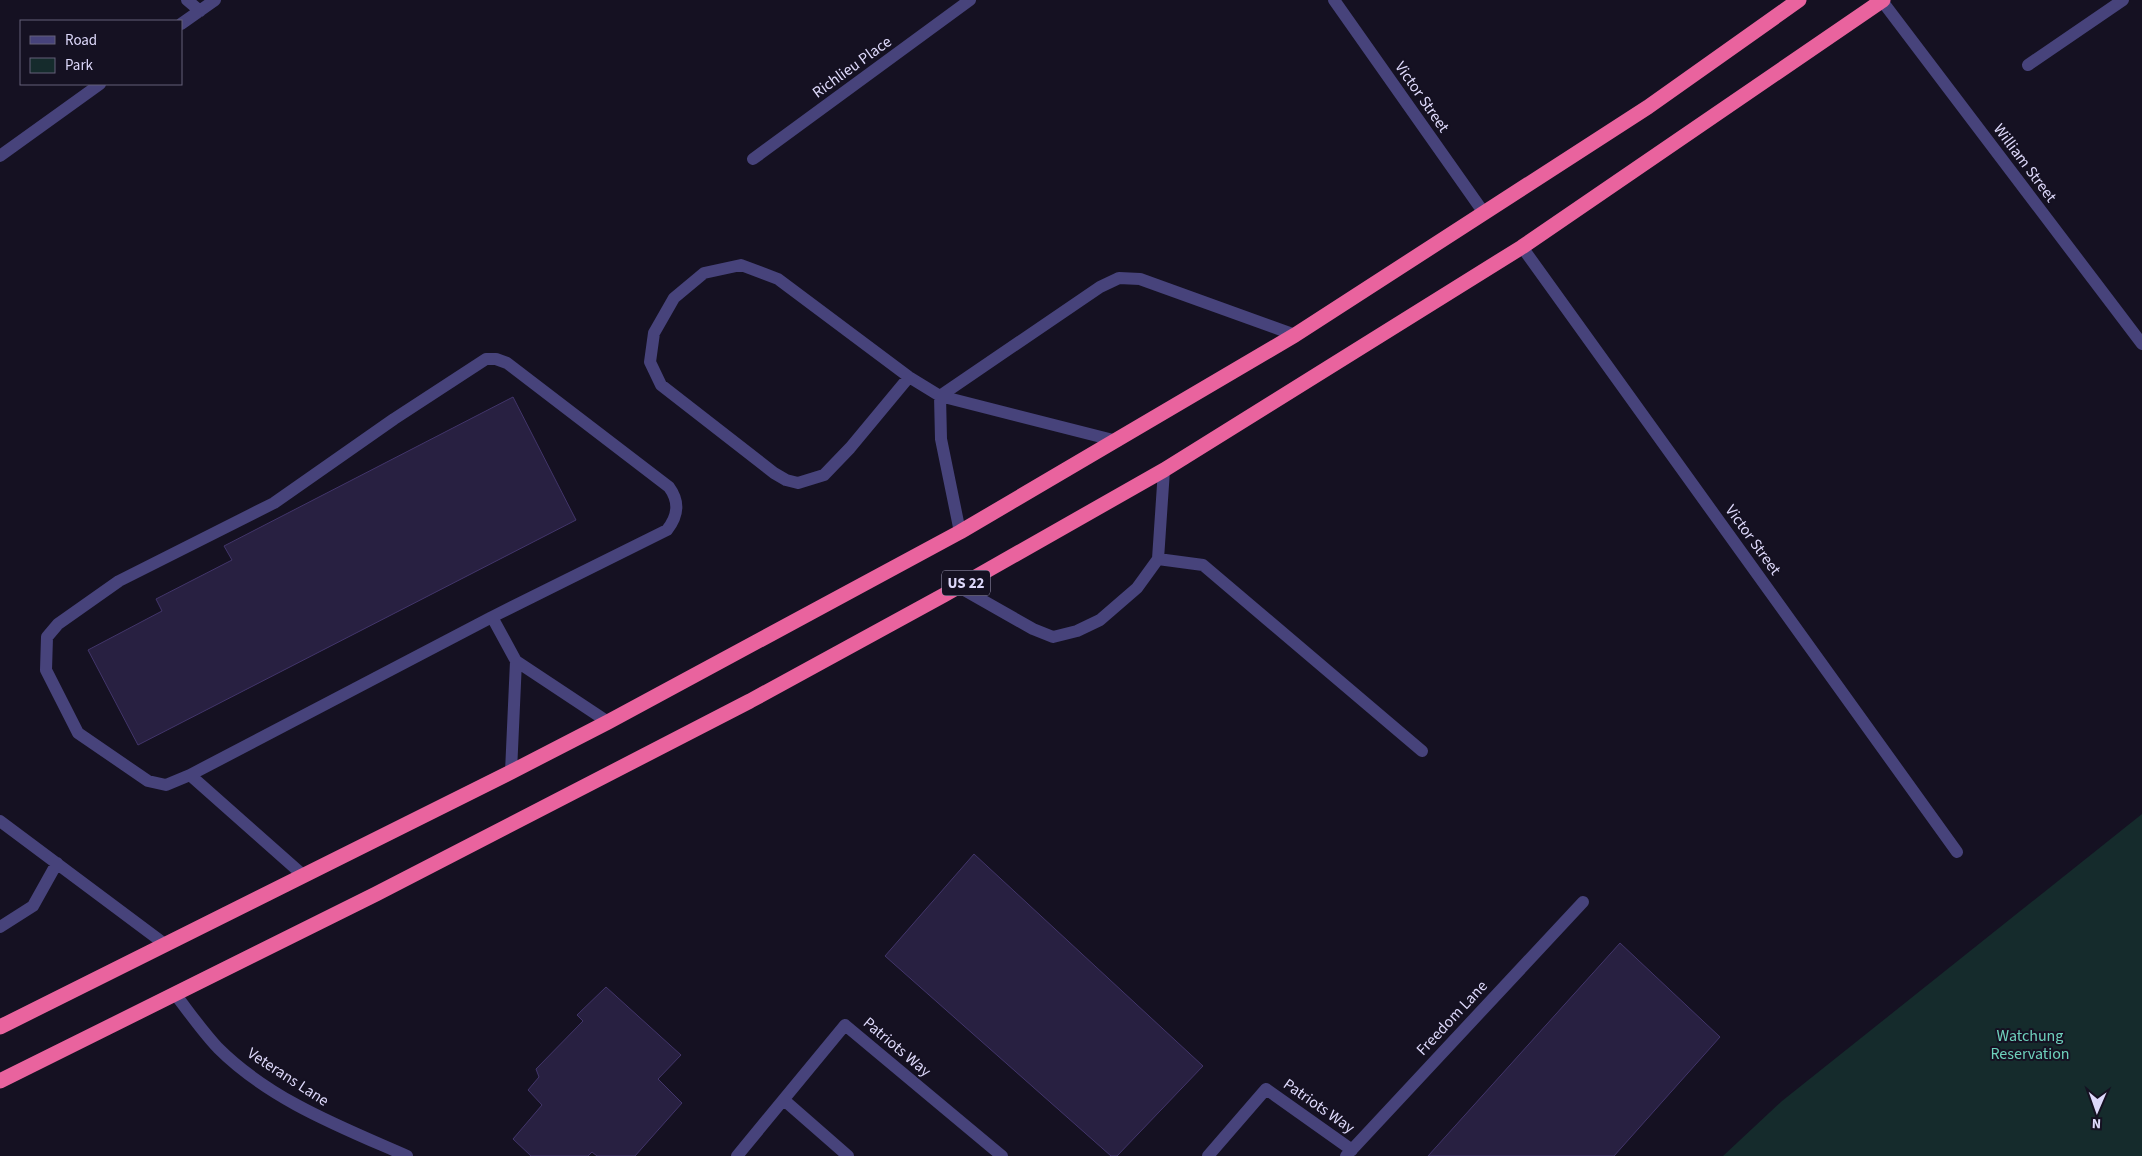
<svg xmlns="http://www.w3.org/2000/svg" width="2142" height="1156" font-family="'Source Sans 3',sans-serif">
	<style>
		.green { fill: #152b2c }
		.building { fill: #282041; stroke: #42356a }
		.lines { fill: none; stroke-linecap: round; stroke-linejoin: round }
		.minor { stroke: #47437b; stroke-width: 12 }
		.highway { stroke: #e9639e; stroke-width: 15 }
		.labels { text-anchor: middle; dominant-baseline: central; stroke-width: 4; stroke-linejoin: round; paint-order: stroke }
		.shield { fill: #151122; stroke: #a19cb9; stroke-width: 1 }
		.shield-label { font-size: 15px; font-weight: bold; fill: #ddd8fa }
		.street-label { font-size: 16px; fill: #ddd8fa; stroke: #151122 }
		.park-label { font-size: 16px; fill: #6ed0bc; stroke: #151122 }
	</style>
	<rect width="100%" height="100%" fill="#151122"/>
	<path class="green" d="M2142,814V1156H1723L1782,1101Z"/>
	<path class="building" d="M513,397L576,520L138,745L88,650L162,611L156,599L232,560L224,546Z
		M974,854L1203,1066L1117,1156H1111L885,956Z
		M1620,943L1720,1037L1614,1156H1428Z
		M606,987L681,1055L658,1079L682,1103L635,1156H597L592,1152L588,1156H531L513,1139L542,1105L528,1090L539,1077L536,1069L583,1021L577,1015Z"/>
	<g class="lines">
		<path class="minor" d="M187,0L200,11
			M1334,0L1484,213
			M1882,1L2142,344
			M181,24L215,0
			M2028,65L2123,0
			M0,156L100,84
			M753,159L970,0
			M1522,247L1957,852
			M909,377L850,448L824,475L798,483L786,480L774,473L661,385L650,362L654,333L674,298L704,273L741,265L778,279L909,377L940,396L1100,287L1119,278L1140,279L1295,335
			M960,532L941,439L940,396L1117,441
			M1158,559L1203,565L1422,751
			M959,587L1033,629L1053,637L1077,631L1100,620L1137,588L1158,559L1164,470
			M511,772L516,661
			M190,775L492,617
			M0,821L166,945
			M304,876L190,775L166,785L148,781L78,733L46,670L47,637L58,624L119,581L274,503L394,419L486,359H496L507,363L669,487C680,502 678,516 667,530L492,617L516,661L608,722
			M0,927L33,906L57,863
			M175,994C189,1012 202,1031 218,1048C270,1100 341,1127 407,1156
			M784,1100L848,1156
			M737,1156L845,1025L1002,1156
			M1208,1156L1266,1089L1352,1150
			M1346,1156L1583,902"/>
		<path class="highway" d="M0,1027L511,772L608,722L960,532L1295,335L1648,107L1799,0
			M0,1081L376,894L750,701L944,595L1164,470L1522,247L1883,0"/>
	</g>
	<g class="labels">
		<rect class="shield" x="942" y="570.5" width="48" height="25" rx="4"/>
		<g class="shield-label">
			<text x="966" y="583">US 22</text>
		</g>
		<g class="street-label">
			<text transform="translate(852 67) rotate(-36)">Richlieu Place</text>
			<text transform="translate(1422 97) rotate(55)">Victor Street</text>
			<text transform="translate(2025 163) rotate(53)">William Street</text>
			<text transform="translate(1753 540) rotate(54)">Victor Street</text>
			<text transform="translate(1452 1018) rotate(-47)">Freedom Lane</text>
			<text transform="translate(897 1047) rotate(40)">Patriots Way</text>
			<text transform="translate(288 1077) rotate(33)">Veterans Lane</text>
			<text transform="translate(1319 1106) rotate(35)">Patriots Way</text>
		</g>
		<g class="park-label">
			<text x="2030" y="1036">Watchung<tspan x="2030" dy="18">Reservation</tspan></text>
		</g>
	</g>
	<rect x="20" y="20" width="162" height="65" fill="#151122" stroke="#656178"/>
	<rect x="30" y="36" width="25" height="8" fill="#47437b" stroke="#656178"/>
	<text x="65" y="45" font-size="15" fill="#ddd8fa">Road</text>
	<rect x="30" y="58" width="25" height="15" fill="#152b2c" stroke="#656178"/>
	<text x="65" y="70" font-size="15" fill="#ddd8fa">Park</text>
	<g transform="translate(2097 1111) rotate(182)" stroke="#151122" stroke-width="4" paint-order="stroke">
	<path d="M0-4L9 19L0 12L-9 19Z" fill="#ddd8fa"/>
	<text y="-8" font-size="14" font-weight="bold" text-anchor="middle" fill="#ddd8fa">N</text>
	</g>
</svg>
